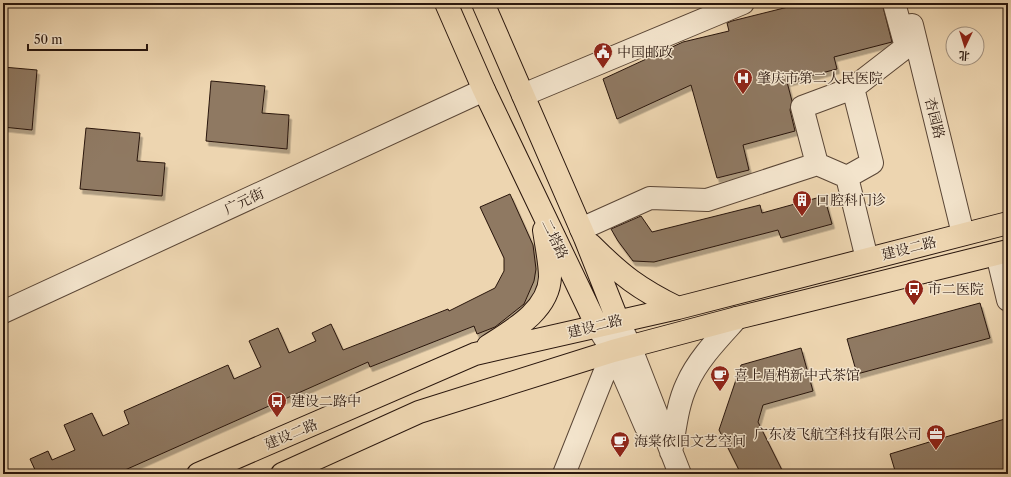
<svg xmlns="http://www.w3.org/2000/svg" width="1011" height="477" font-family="'Libre Caslon Text','Noto Serif SC',serif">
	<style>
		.building { fill: #8f7962; stroke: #29160d; filter: url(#shadow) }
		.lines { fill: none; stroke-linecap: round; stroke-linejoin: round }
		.minor-casing { stroke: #5a4636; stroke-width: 24 }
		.major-casing { stroke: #29160d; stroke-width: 24 }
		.minor { stroke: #f3e4cc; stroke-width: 22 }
		.major { stroke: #edd5b0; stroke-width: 22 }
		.labels { text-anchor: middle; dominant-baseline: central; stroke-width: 3; stroke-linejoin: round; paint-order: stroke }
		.poi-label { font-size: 14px; fill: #29160d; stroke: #f3e4cc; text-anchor: start }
		.street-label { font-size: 14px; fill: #29160d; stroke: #f3e4cc }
	</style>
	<defs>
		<filter id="shadow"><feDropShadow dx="2.5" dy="4.5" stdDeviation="0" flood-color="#0004"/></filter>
	</defs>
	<rect width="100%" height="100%" fill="#edd5b0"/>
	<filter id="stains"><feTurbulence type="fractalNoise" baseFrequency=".005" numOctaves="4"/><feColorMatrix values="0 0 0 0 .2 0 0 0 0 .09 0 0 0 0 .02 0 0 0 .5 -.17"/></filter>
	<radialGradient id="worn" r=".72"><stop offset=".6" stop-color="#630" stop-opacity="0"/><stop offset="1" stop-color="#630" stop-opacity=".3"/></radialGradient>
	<path class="building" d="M792,3H882L892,42L834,57L837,69L787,82L792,101L790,110L795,131L743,145L749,170L717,178L691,85L617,119L603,79L683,42L729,31L727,23L732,21L792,6Z
		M3,67L37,70L32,130L3,127Z
		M211,81L265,86L262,113L289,115L287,149L206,141Z
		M86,128L140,133L137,161L165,163L162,196L80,189Z
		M510,194L533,245L536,269L534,281L524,304L495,327L477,334L474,326L370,367L368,362L116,474H37L30,459L48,451L52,460L75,450L64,425L92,413L103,436L129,424L124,411L228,365L234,379L261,367L249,341L278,328L289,353L316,341L312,333L331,324L343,350L448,309L449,311L495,288L504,271V258L480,207Z
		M824,196L832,224L781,238L778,230L654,262L633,261L618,241L611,229L641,216L652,232L760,205L762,213Z
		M980,303L990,338L857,374L847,339Z
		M801,348L813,391L763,405L758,422L784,474H741L719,430L741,365Z
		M1008,418V474H896L890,454Z"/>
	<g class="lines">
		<defs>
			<path id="minor" d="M912,25L963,234
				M853,88L872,163L847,177L817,164L802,107L853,88L906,47L894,3
				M523,95L743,3
				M847,177L867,259
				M581,229L650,198L707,200L817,164
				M997,254L1008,300
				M3,312L484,90
				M618,321L630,346L680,474
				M597,326L613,351L646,427
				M671,452C675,430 677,405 687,384C698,359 719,338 737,318
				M564,474L613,351"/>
			<path id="major" d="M446,3L484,90L597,326
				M483,3L585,238L618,321
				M591,245C621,275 639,289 678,308
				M488,346C513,330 549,310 550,277C550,262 546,245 544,230
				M198,474L475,354L678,308L1008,223
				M282,474L419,412L613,351L737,318L1008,251"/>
		</defs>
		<use href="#minor" class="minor-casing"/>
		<use href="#major" class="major-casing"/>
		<use href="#minor" class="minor"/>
		<use href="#major" class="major"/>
	</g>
	<defs>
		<symbol id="civic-pin" viewBox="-11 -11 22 30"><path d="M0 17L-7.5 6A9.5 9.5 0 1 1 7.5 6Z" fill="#8f2418" stroke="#f3e4cc"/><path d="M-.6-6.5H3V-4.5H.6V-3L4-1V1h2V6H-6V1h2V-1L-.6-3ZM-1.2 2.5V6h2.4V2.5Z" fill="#fff"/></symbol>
		<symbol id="hospital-pin" viewBox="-11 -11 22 30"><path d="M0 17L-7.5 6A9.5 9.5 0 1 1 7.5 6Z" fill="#8f2418" stroke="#f3e4cc"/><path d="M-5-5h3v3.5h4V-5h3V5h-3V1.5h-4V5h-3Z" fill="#fff"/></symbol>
		<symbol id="building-pin" viewBox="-11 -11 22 30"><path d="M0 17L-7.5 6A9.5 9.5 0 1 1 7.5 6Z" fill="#8f2418" stroke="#f3e4cc"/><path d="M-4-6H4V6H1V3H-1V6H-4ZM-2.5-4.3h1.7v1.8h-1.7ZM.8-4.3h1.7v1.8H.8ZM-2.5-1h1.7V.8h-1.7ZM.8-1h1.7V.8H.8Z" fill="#fff"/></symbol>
		<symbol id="bus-pin" viewBox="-11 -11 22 30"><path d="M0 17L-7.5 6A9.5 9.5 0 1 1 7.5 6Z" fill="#8f2418" stroke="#f3e4cc"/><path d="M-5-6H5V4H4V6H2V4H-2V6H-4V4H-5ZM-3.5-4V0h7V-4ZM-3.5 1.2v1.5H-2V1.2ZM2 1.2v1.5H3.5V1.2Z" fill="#fff"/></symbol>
		<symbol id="cafe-pin" viewBox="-11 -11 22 30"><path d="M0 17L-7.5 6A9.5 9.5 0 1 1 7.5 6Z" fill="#8f2418" stroke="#f3e4cc"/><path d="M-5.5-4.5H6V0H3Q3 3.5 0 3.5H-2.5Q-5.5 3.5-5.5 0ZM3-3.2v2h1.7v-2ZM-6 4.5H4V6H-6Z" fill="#fff"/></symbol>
		<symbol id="office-pin" viewBox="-11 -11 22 30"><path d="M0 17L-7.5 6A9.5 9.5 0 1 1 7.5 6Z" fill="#8f2418" stroke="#f3e4cc"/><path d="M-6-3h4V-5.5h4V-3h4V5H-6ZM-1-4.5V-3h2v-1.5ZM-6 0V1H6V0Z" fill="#fff"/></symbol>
	</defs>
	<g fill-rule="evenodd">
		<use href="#civic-pin" x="592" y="41" width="22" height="30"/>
		<use href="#hospital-pin" x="732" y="67" width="22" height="30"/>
		<use href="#building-pin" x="791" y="189" width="22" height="30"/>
		<use href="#bus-pin" x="903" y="278" width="22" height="30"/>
		<use href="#cafe-pin" x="709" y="364" width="22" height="30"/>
		<use href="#bus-pin" x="266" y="390" width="22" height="30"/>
		<use href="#office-pin" x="925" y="423" width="22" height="30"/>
		<use href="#cafe-pin" x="609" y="430" width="22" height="30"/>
	</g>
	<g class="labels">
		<g class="poi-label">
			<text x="617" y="52">中国邮政</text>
			<text x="757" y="78">肇庆市第二人民医院</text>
			<text x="816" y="200">口腔科门诊</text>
			<text x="928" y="289">市二医院</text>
			<text x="734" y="375">喜上眉梢新中式茶馆</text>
			<text x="291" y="401">建设二路中</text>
			<text x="922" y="434" text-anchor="end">广东凌飞航空科技有限公司</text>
			<text x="634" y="441">海棠依旧文艺空间</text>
		</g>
		<g class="street-label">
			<text transform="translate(935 118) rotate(76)">杏园路</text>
			<text transform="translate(244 201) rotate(-25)">广元街</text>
			<text transform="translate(555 239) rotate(64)">二塔路</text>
			<text transform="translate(909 248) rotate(-14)">建设二路</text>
			<text transform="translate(595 326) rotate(-14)">建设二路</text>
			<text transform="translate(291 434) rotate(-23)">建设二路</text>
		</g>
	</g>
	<rect width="1011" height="477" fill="none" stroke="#edd5b0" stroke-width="16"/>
	<rect x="4" y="4" width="1003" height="469" fill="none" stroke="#29160d" stroke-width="2"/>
	<rect x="8" y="8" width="995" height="461" fill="none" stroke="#29160d"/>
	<g transform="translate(965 46) rotate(184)"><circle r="19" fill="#f3e4cc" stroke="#a29280"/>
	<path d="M0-3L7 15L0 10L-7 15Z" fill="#8f2418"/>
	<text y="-6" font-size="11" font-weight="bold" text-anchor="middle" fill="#29160d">北</text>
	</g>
	<path d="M28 44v6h119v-6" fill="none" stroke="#29160d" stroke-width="2"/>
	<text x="34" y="44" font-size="12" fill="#29160d" stroke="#f3e4cc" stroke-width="3" paint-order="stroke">50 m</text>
	<rect width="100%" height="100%" filter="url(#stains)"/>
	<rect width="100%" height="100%" fill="url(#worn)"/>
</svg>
